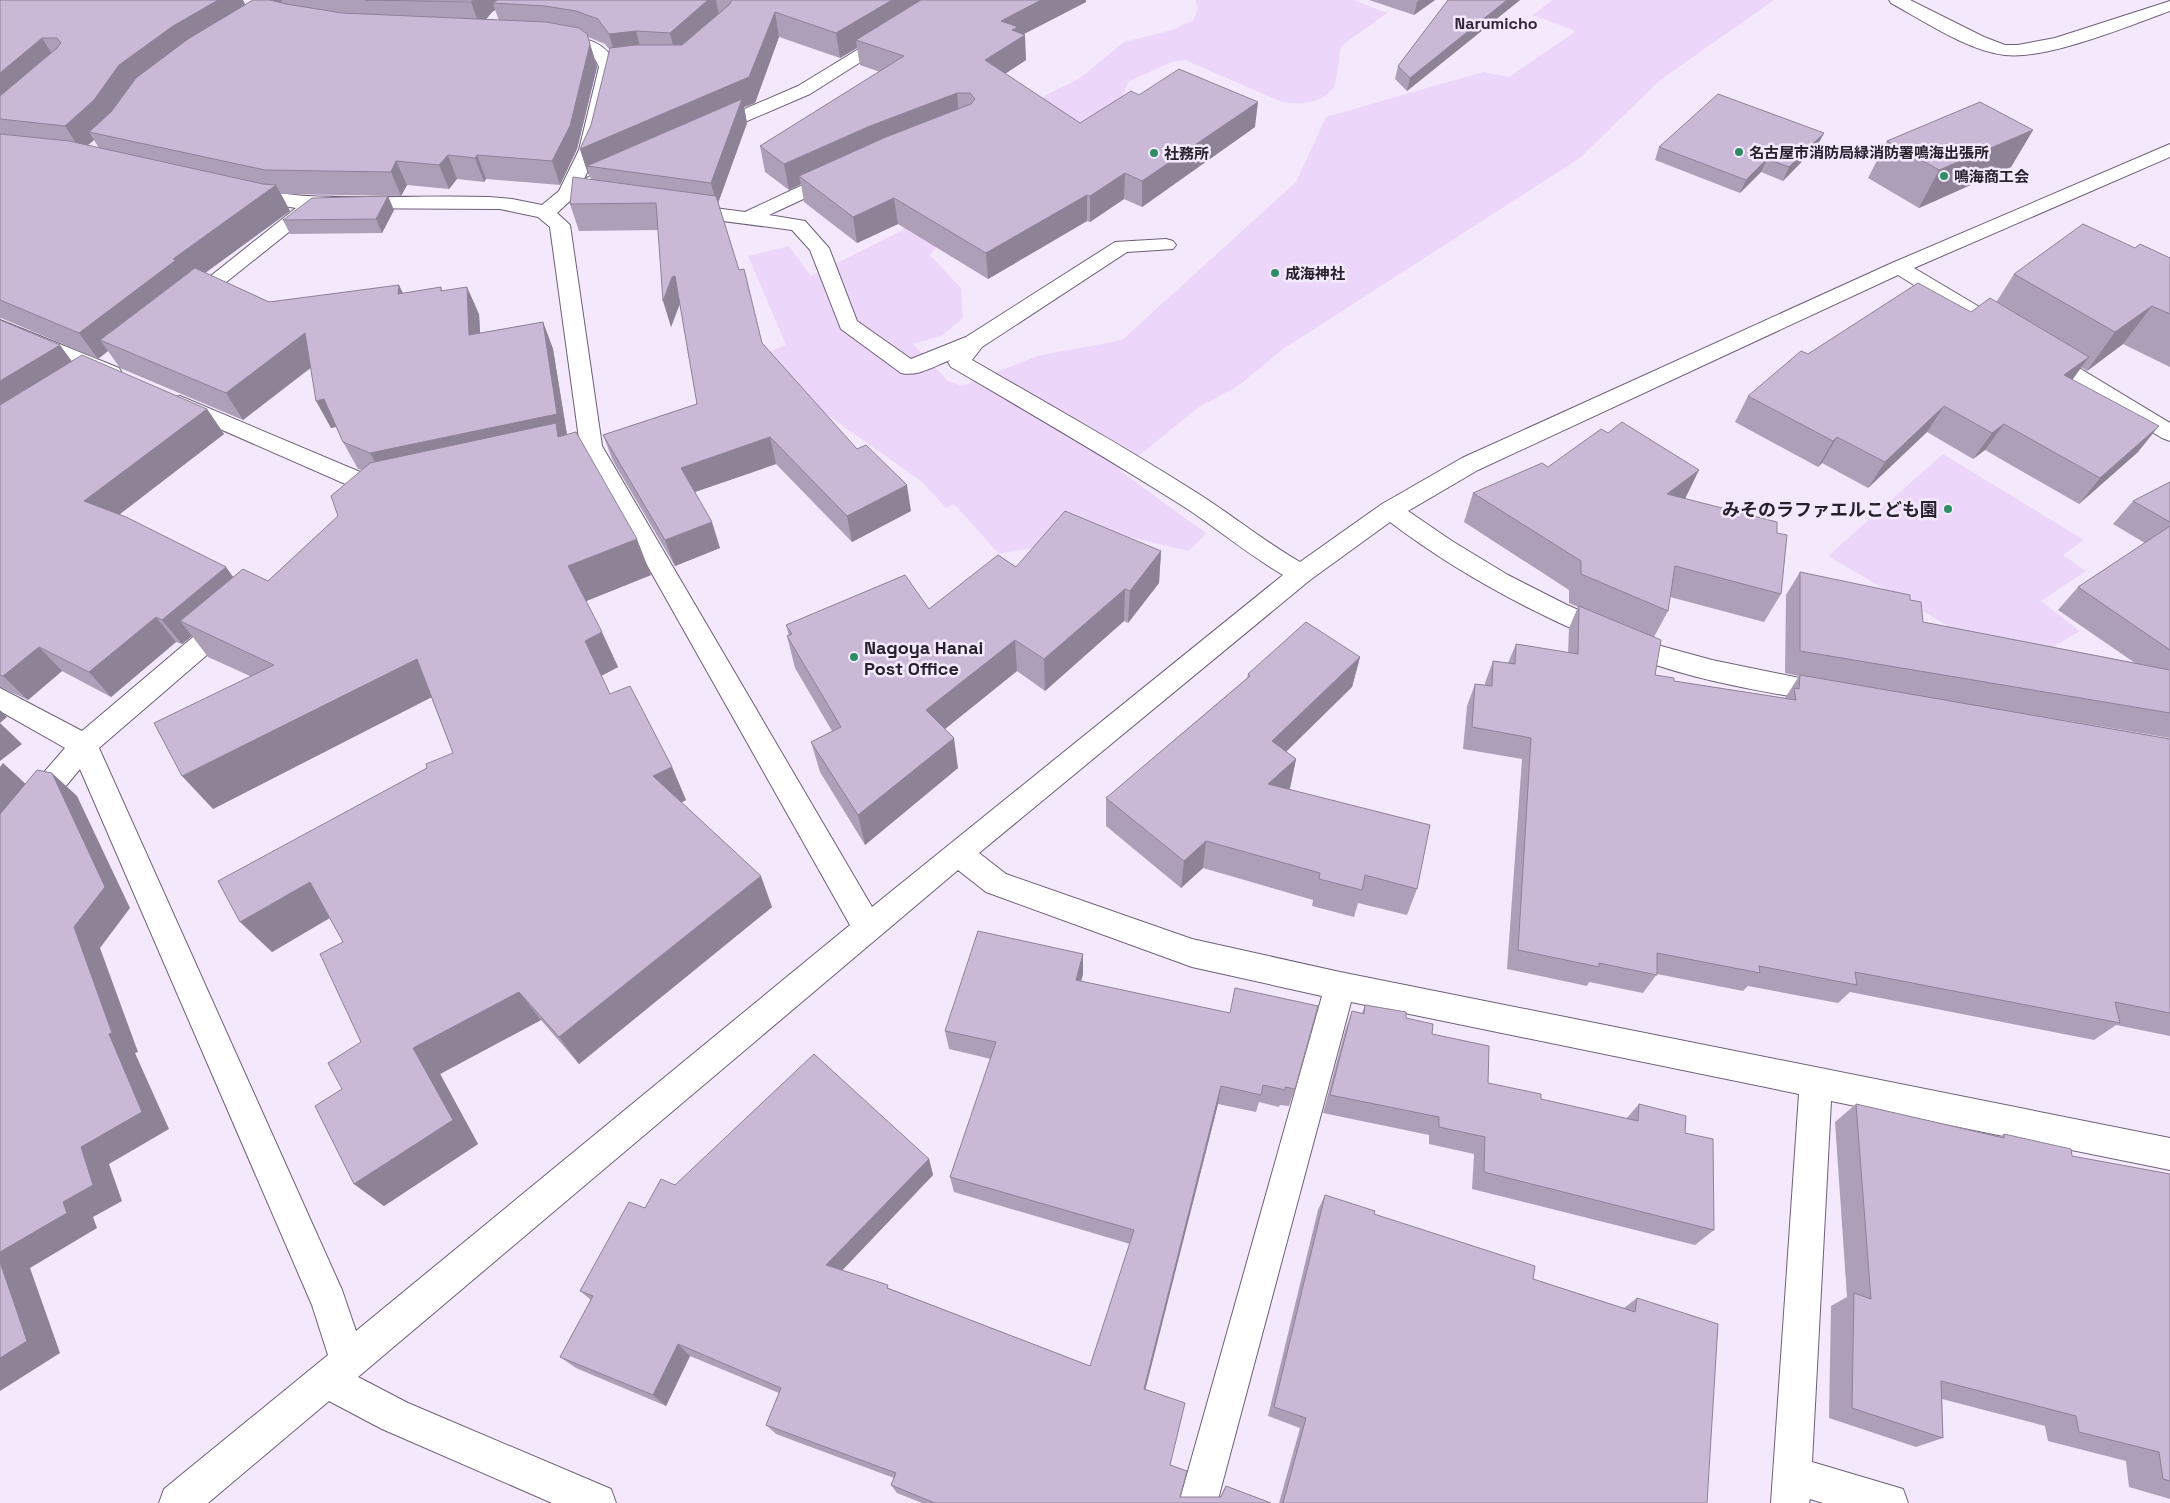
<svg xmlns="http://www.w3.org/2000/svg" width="2170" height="1503" font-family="'Space Grotesk','Noto Sans JP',sans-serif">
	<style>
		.green { fill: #ecd7fb }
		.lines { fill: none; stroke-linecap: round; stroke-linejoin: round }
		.minor-casing { stroke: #6e5f79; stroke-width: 2 }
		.minor { fill: #fff; fill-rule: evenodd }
		.wall { fill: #ae9fb8; fill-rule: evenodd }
		.shaded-wall { fill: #8d8296 }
		.building { fill: #cab9d6; stroke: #8d8296 }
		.poi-dot { fill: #2f8d65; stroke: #f4e9fc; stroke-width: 2 }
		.labels { text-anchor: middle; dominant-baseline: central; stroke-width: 5; stroke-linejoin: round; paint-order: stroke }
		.far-poi-label { font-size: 15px; font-weight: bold; fill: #28212c; stroke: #f4e9fc; text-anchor: start }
		.far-quarter-label { font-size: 16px; font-weight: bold; fill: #32243b; stroke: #f4e9fc }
		.poi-label { font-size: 18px; font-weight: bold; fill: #28212c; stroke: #f4e9fc; text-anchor: end }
	</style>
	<rect width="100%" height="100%" fill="#f4e9fc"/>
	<path class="green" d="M1195,0H1353L1387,13L1341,46C1339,55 1338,81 1333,88C1322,104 1299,105 1282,102L1185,60L1172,62L1129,81L1116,110L951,230L930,255L961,288L963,318L943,335L913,344L948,381L962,386L1037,356L1122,340L1296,182L1326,117L1483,72L1509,77L1576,31L1533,15L1552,0H1774L1659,81L1580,158L1283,349L1238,386L1199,407L1120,471L1206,533L1189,551L1116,534L999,554L954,504L946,508L921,481L796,393L765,353L786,345L748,256L789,246L811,276L903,230L917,182L1046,95L1079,79L1124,42L1172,30L1193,21L1198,8Z
		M1943,454L2084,540L2063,555L2086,571L2041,601L2080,631L2048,650L1972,640L1828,556Z"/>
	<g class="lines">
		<defs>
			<path id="minor" d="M939,0H959L810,94L717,134H705L702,130L705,126L798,86Z
				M1889,0H1910L1984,37L2005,45H2018L2055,38L2170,1V11C2128,26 2047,60 2005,55C1968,51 1924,21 1891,3Z
				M556,34C583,38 606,39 617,67L597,150L584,179L605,170L612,172L614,176L612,180L584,193L582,199L571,200L557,213L570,225L602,446L872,907L1283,575C1249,555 1219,530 1186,508C1109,459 1030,413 951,367L948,362L950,360C935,366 917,377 901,373L841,329L810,250L792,230L684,216L677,214L674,210L677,206L684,204L745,212L828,173H842L845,177L842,181L769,215L805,221L829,248L857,321L911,359L966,337L1115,242L1166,239L1173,241L1176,245L1173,249L1127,252L982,347L972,360C1050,405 1129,449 1205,498C1237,519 1267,543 1300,562L1382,504L1462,458L1892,263L2170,144V157L1914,268L2008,324L2011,329L2008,334L2000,336L1992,334L1898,275L1478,470L1408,511L1452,541L1508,575L1567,605L1661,646L1712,660L1838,686L1842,693L1838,700L1829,703C1772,693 1714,684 1659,666C1637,659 1615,648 1593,638C1521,607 1452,569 1390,522L1310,580L979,853L1006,874L1192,939L1340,972L2170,1138V1170L1831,1101L1812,1462L1903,1489L1908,1503H1823L1810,1499L1809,1503H1771L1799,1094L1351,1002L1217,1503H1179L1322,996L1192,967L986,892L958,870L358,1377L408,1403L611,1489L616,1503H552L382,1429L329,1401L208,1503H159L164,1489L328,1355L312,1305L80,769L10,853L0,856V823L65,748L0,711V688L82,731L219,615L228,612L237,615L241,622L237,629L99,748L342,1290L356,1331L850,925L580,446L550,227L538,217L500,209L319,208L195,307L188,308L181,307L178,302L296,208L242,199L239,195L242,191C257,187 290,196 307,196C368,199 428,195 489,197L512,199L542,205L559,191L579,150L599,67C591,45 570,48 550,43L548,39L550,35Z
				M0,320L119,368L122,373L119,378L111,380L103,378L0,335Z
				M2043,349L2051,351L2170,423V441L2162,438L2035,361L2032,356L2035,351Z
				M180,396L391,485L395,491L391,497L383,499L375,497L172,408L169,403L172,398Z"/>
		</defs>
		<use href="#minor" class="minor-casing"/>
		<use href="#minor" class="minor"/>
	</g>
	<path class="wall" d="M0,0L246,4L253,0H1086V2L1024,34L1026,60L1005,74L1080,123L1139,95L1255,127L1142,207L1124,199L1090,222L1087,221L988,279L898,224L857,243L804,202L801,184L789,190L765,172L760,146L880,72L860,65L857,48L840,58L779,37L755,103L744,107L747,123L718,203L762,343L911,511L852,542L776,464L695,492L720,548L675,566L613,461L603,435L697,404L680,304L671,327L658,230L579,231L570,204L591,179L589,174H588L580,149L591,125L610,50L605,44L588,37L597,67L577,149L560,185L486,179L484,182L457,179L449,189L407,185L401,196L281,194L290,211L205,273L269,302L403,294L441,287L442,291L479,314L480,333L543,322L553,349L567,435L651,575L586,601L618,667L601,676L610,694L672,767L686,800L681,803L772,907L579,1064L541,1020L440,1074L478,1144L384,1206L354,1184L342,1089L361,1042L343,942L330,918L272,952L427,768L453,753L431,697L213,809L250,676L208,657L192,636L182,644L176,642L111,697L62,671L28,700L0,687V320L72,362L207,409L224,434L119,515L233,577L268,581L338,516L362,470L358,469L343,442L336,427L331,428L311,368L243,420L120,368L108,351L98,359L1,318L0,319ZM495,10L499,20L486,19L492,12ZM94,140L99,148L88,145Z
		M1369,0H1435L1414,15Z
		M1448,0H1520L1407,91L1395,79L1398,66Z
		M2033,130L2011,167L1919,208L1868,178L1887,141Z
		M1824,133L1817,146L1783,181L1761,172L1740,193L1655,160L1659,147Z
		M394,210L382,233L290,234L283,220Z
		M2135,248L2170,258V367L2123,344L2087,371L2081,367L2072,380L2138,452L2079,504L1985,450L1973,459L1927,432L1868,488L1822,463L1818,467L1735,422L1748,396L1808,354L1971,312L1997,301L2014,274Z
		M1548,467L1685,499L1777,533L1781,594L1764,622L1670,597L1668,611L1654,637L1655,675L1674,681L1785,698L1799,676L1785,673L1786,595L1800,572L1910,600L1923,622L2135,663L2058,610L2078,587L2145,543L2113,524L2133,501L2170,482V738L2016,712L2170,739V1036L2116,1025L2094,1040L1850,992L1838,1003L1748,986L1743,991L1657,974L1643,993L1589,982L1587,986L1507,969L1522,759L1463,749L1467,706L1475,684L1485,685V683L1493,661L1508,663L1516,644L1568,653L1569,628L1578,607L1569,603V590L1464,522L1473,493Z
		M1161,551L1159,583L1128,623L1124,621L1045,691L1017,671L945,729L958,768L865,845L820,772L811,742L832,731L795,668L787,636H789L786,625L929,609L1016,567Z
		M1360,657L1352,687L1286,752L1296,759L1290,788L1288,789L1417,889L1407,915L1358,903L1354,917L1312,906L1313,900L1203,868L1181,888L1106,826V798L1247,678L1248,674Z
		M1083,954V974L1081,982L1295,1089L1289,1106L1280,1105L1279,1107L1259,1102L1256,1112L1218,1104L1145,1389L1180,1497H1220L1226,1486L1271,1503H922L897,1493L891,1485L894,1478L776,1434L766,1425L779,1393L690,1356L666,1406L576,1368L560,1357L591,1300L580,1291L645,1208L675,1185L929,1159L933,1175L842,1270L1090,1366L1130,1244L954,1192L950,1177L991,1059L949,1049L945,1031Z
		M1365,1005L1406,1018L1432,1034L1488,1083L1541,1099L1626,1119L1639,1104L1685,1133L1714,1230L1695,1245L1472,1189L1474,1154L1429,1144V1135L1323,1113L1345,1031L1352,1011L1362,1013Z
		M1856,1104L2000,1137L2004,1134L2072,1156L2170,1174V1499L2129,1487L2126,1461L2048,1441L2045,1426L1942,1399L1943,1438L1916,1447L1829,1418L1831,1306L1847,1297L1835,1122Z
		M1325,1195L1533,1279L1624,1308L1637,1298L1707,1503H1279L1300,1428L1268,1416L1318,1210Z"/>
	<path class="shaded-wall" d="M218,0H243L250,13L110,126L89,132L94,140L81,151L65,126L119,65L173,26Z
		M265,0H281L282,2L267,4Z
		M473,0H530L493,3L495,10L492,12L480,27L471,2Z
		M708,0H716L720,19L676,58L670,33Z
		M892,0H935L856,40L857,48L840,58L836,33Z
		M1041,0H1086V2L1018,37L1025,35L1026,60L986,86L985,60L1001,21Z
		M1419,0H1435L1414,15L1417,2Z
		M1507,0H1520L1407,91L1410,78Z
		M775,12L779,37L755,103L744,107L747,123L717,206L711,183L587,166L589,174H588L580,149Z
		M636,31L642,56L616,59L609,34Z
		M42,38L58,63L0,113V73Z
		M590,44L597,67L577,149L560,185L552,161Z
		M957,93L959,118L799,176L801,184L789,190L784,164L870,126Z
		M1258,102L1255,127L1142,207V181Z
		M2033,130L2011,167L1919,208L1939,170Z
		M1824,133L1817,146L1783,181L1789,167Z
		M448,155L457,179L449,189L439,165Z
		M477,155L486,179L484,182L475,158Z
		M1767,159L1761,172L1740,193L1746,180Z
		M396,161L407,185L401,196L391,172Z
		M1125,173L1124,199L1090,222V196Z
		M276,185L290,211L190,284L100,340L108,351L98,359L79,333L173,259Z
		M1087,195V221L988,279L986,253Z
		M388,196L394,210L382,233L376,219Z
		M894,198L898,224L857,243L853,217Z
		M675,276L680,303L671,327L663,301L672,277Z
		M399,285L412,312L398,294Z
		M467,287L479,314L482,363L469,335Z
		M2152,306L2123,344L2087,371L2115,332Z
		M543,322L553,349L568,441L385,480L370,453Z
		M305,333L320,360L243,420L226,393Z
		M60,345L79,371L0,420V381Z
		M2089,357L2070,383L2064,375Z
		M324,399L339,426L331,428L316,401Z
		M1944,406L1927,432L1868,488L1885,462Z
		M207,409L224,434L104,526L84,501Z
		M2004,424L1985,450L1973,459L1992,433Z
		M2159,426L2138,452L2079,504L2100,478Z
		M770,437L776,464L689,494L681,468Z
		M1837,437L1822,463L1818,467L1833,441Z
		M1699,470L1685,499L1667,494Z
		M907,485L911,511L852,542L847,516Z
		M712,522L720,548L675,566L665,540Z
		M637,539L651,575L584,602L568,566Z
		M1161,551L1159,583L1128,623L1130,591Z
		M226,567L244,592L180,621L192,636L182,644L162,620Z
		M1125,589L1124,621L1045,691L1044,659Z
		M156,617L176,642L111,697L89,672Z
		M602,632L618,667L601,676L585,641Z
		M1015,640L1017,671L930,741L926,710Z
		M39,647L62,671L28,700L3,676Z
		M1360,657L1352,687L1266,771L1272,741Z
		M417,659L438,694L213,809L182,776Z
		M0,710L7,717L0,723L22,744L0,761Z
		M954,738L958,768L865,845L858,815Z
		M1296,759L1290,788L1263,813L1268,784Z
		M3,763L29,787L0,820V767Z
		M672,767L686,800L668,809L653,776Z
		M52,773L77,796L130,908L100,948L138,1052L135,1053L169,1129L109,1164L122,1201L93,1217L97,1228L30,1268L60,1353L0,1391V1252L63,1202L81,1147L109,1034L74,927Z
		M1206,841L1203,868L1181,888L1184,861Z
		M761,876L772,907L579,1064L559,1037Z
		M310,882L338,913L272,952L240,922Z
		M1083,954V974L1076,1000V980Z
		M519,992L541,1020L440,1074L478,1144L384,1206L354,1184L413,1048Z
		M1221,1086L1218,1104L1143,1399L1144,1389Z
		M929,1159L933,1175L834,1279L826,1265Z
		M678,1344L690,1356L666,1406L653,1395Z"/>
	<path class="building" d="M0,0H218L173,26L119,65L94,100L65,126L0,119V96L57,48L61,43L57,38H42L0,73Z
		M253,0H270L286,4L342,13L546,22L579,28L587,34L590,44L570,126L552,161L477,155L475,158L448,155L439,165L396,161L391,172L265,170L89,132L111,112L136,78L188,39Z
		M365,0H473L471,2Z
		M497,0H708L670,33L636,31L609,34L598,19L576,11L545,6L493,3Z
		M732,0H892L836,33L775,12L749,77L580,149L591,125L610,48L635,45H682L729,5Z
		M921,0H1041L1001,21L1018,27L1012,30L1025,35L985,60L1080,123L1131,91L1139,95L1179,69L1258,102L1142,181L1125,173L1090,196L1087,195L986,253L894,198L853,217L799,176L886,137L971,104L975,99L970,93H957L870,126L784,164L760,146L904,56L856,40Z
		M1448,0H1507L1410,78L1398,66Z
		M1718,94L1824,133L1789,167L1767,159L1746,180L1659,147Z
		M742,99L711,183L587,166Z
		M1980,102L2033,130L1939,170L1887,141Z
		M0,134L69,141L263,184L276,185L173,259L176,260L79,333L0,300Z
		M573,177L716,196L739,270L744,269L762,343L857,449L866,445L907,485L847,516L770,437L681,468L712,522L665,540L603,435L697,404L675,276L672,277L663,301L656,203L570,204Z
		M388,196L376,219L283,220L312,198Z
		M2083,224L2135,248L2140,244L2170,258V314L2152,306L2115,332L2014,274Z
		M195,268L269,302L399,285L398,294L441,287V291L467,287L469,335L543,322L557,414L370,453L343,442L324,399L316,401L305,333L226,393L100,340Z
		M1918,283L1971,312L1990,298L2089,357L2064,375L2159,426L2100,478L2004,424L1992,433L1944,406L1885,462L1837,437L1833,441L1748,396L1801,351L1808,354Z
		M0,320L60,345L0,381Z
		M82,355L207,409L84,501L126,517L226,567L162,620L156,617L89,672L39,647L3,676L0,675V405Z
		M1622,422L1699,470L1667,494L1777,522V533L1787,535L1781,594L1675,566L1668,611L1581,574V561L1473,493L1542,463L1548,467L1601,429L1608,433Z
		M556,423L558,437L576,432L637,539L568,566L602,632L585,641L610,694L630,686L672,767L653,776L761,876L559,1037L519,992L413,1048L453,1120L354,1184L315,1106L342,1089L328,1063L361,1042L320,954L343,942L310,882L240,922L218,881L427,768L426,764L453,753L417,659L182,776L154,723L274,665L180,621L243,569L268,581L338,516L331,496L370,463Z
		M2170,482V522L2133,501Z
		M1065,511L1161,551L1130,591L1125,589L1044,659L1015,640L926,710L954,738L858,815L811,742L841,727L787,636L792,634L786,625L905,575L929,609L998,555L1016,567Z
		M2170,526V650L2078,587Z
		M1800,572L1910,595V600L1921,602L1923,622L2170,670V713L1800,651Z
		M1579,606L1661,640L1655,675L1674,678V681L1796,700L1794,688L1799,689L1800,675L2170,739V1013L2115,1002L2120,1023L1855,972L1857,985L1759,966L1760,973L1657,953V975L1599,963V967L1518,950L1531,738L1472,727L1475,684L1492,686L1493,661L1515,664L1516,644L1578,654Z
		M1306,622L1360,657L1272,741L1296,759L1268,784L1430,825L1417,889L1365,875L1362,890L1319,879L1320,873L1206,841L1184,861L1106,798L1250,676L1248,674Z
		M37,770L52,773L105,887L74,927L112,1033L109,1034L142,1112L81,1147L93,1185L63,1202L67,1213L0,1252V814Z
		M978,931L1083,954L1076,980L1230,1013L1235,988L1318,1006L1295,1089L1285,1087V1090L1263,1085L1261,1095L1221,1086L1144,1389L1185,1403L1170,1465L1187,1471L1180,1497H1221L1226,1486L1271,1503H935L891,1485L896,1473L766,1425L781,1388L678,1344L653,1395L560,1357L593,1296L580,1291L629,1202L645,1208L661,1179L675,1185L814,1054L929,1159L826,1265L888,1285L887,1288L1090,1366L1134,1230L950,1177L996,1042L945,1031Z
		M1365,1005L1406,1012V1018L1433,1024L1432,1034L1489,1046L1488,1083L1541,1094V1099L1638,1121L1639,1104L1686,1116L1685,1133L1713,1139L1714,1230L1484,1172L1485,1137L1439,1127V1117L1330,1095L1352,1011L1364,1014Z
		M1856,1104L2004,1138V1134L2071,1149L2072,1156L2170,1174V1481L2163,1479L2159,1452L2079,1432L2076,1416L1941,1381L1943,1438L1852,1408L1854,1293L1871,1299Z
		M1325,1195L1375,1211L1374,1214L1535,1266L1533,1279L1635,1312L1637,1298L1718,1324L1707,1503H1283L1306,1418L1274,1407Z
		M0,1262L27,1341L0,1358Z"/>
	<g class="poi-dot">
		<circle cx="1739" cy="152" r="5"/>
		<circle cx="1154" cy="153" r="5"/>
		<circle cx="1944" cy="176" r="5"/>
		<circle cx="1275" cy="273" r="5"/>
		<circle cx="1948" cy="509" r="5"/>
		<circle cx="854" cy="657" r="5"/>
	</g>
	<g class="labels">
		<g class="far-poi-label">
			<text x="1749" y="152">名古屋市消防局緑消防署鳴海出張所</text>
			<text x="1164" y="153">社務所</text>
			<text x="1954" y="176">鳴海商工会</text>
			<text x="1285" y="273">成海神社</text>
		</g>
		<g class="far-quarter-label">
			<text x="1496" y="23">Narumicho</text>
		</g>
		<g class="poi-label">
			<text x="1938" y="509">みそのラファエルこども園</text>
			<text x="864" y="647" text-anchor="start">Nagoya Hanai<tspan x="864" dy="21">Post Office</tspan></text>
		</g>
	</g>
</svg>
